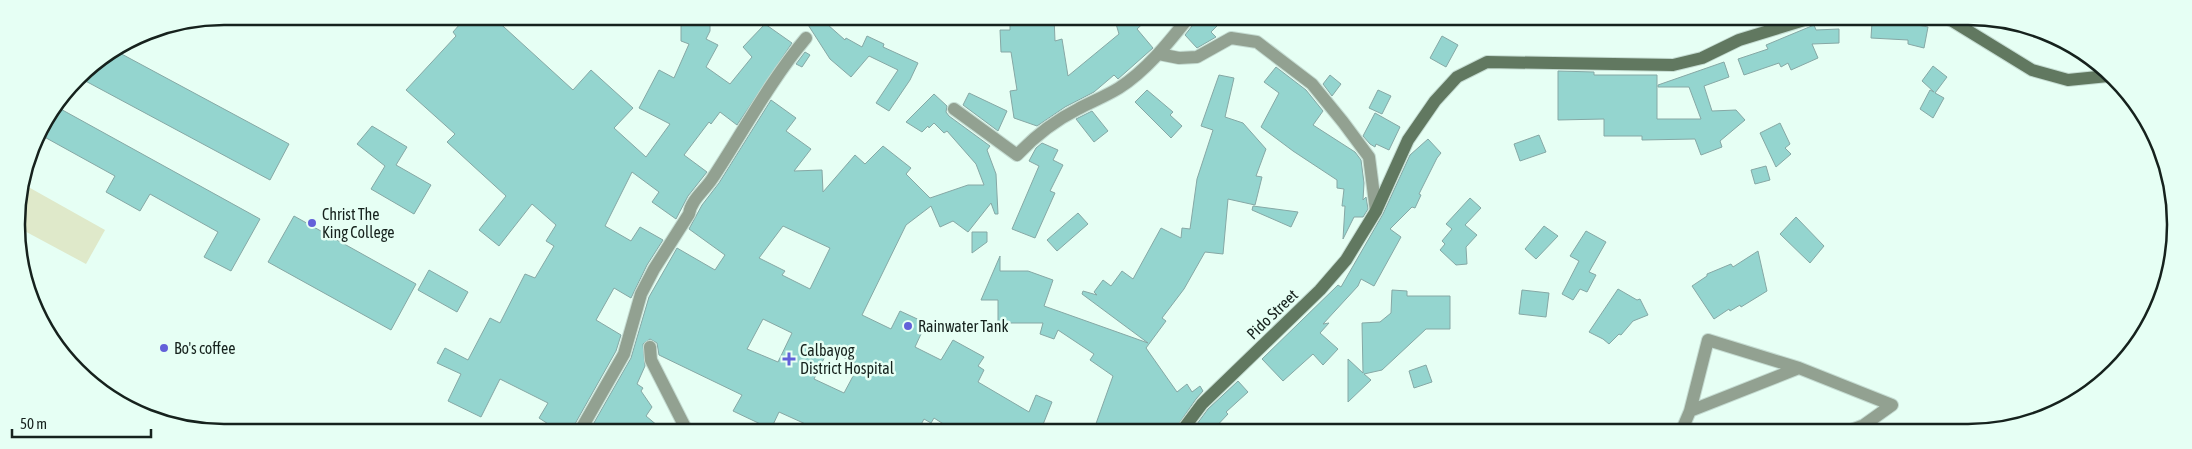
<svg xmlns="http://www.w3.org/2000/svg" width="2192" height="449" font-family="'Asap Condensed',sans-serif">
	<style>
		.green { fill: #dfe9ca }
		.building { fill: #94d5cf; stroke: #86a8a5; fill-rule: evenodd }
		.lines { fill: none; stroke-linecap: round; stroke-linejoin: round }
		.street-casing { stroke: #c5dcd2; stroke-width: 14 }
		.secondary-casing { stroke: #c5dcd2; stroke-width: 14 }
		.street { stroke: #92a191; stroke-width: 12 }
		.secondary { stroke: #617860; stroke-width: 12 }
		.poi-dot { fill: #6260d9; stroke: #e6fff4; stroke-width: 2 }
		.labels { text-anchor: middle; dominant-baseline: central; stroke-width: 5; stroke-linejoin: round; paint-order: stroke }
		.poi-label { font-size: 16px; fill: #16221d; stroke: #e6fff4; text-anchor: start }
		.street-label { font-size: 16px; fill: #16221d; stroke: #e6fff4 }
		.rim { fill: none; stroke: #16221d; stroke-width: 2.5 }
	</style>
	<rect width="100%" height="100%" fill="#e6fff4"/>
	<path class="green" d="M23,184L105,230L86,264L19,228L17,211Z"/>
	<path class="building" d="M467,16L493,17L573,90L591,70L633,108L614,128L646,157L670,124L639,108L659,70L674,78L689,44L681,41V17H710V31L706,39L718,45L706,67L730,84L752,57L743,47L765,24L792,43L737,125L720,112L711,124L709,122L684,155L707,172L688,196L676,219L652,202L659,192L632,172L605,226L631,241L640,227L663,240L647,265L631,298L614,288L596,320L621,335L616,351L571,431H559L539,418L548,403L500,379L481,417L448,401L461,374L437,363L445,348L468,360L490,318L500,323L525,274L535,278L554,246L546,241L556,225L532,204L499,246L479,230L506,196L447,142L455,134L406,90L456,36L453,32Z
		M803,17H819L845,40L846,38L862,47L867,36L884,44L883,47L918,63L910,80L889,111L876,103L898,70L869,56L851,77L830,59Z
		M1010,17H1054L1055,41L1062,39L1068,76L1119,34L1114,17H1150L1137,29L1153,48L1118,79L1114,75L1094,92L1065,107L1037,126L1014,118L1010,91L1017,90L1011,52H1001L1000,30H1010Z
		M1199,17H1226L1211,32L1216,37L1197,48L1185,35Z
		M1872,22L1907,23L1928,27L1924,48L1908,44V40L1871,38Z
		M1814,25L1816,30L1839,29V43L1812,44L1818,58L1791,70L1788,63L1781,67L1779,63L1744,75L1738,59L1768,49L1766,45Z
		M1442,36L1458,45L1446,67L1430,58Z
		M116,51L289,144L270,180L78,77Z
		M805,52L810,55L802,67L796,64Z
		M1724,62L1729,77L1704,86L1712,111L1736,110L1745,120L1720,141L1722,147L1701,155L1695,139L1642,140V136H1604V119L1558,120V71L1594,72V75H1657V119H1701L1689,87H1658V85Z
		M1933,66L1947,77L1935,93L1944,98L1933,118L1920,109L1930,90L1934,92L1922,81Z
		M1276,67L1306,90L1323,111L1313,125L1355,152L1361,160L1364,183L1363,200L1366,197L1368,209L1363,217H1354L1343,239L1345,206H1342L1344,189L1337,188V180L1293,151L1261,127L1279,93L1264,82Z
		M1219,75L1234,78L1225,117L1243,123L1266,149L1256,176L1262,177L1255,205L1228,199L1223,254L1205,252L1184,289L1162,318L1166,321L1146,348L1177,392L1187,384L1192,392L1200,386L1203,391L1196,399L1173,432H1093L1113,376L1090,360L1094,354L1058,330L1054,339L1040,334L1043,323H998V300H981L1000,256V271H1028L1053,280L1044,306L1148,343L1082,294L1083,291L1097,295L1094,292L1103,280L1111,286L1122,271L1133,279L1161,228L1181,238L1182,228L1190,229L1197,179L1213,130L1201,126Z
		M1330,75L1341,84L1332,96L1323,84Z
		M1147,90L1173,112L1170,115L1182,126L1171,138L1135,102Z
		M1378,90L1391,96L1382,114L1369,108Z
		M969,93L1007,111L998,131L963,105Z
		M934,94L947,106L946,112L949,116L990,146L987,150L996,174L998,214H995L991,203L968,232L953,221L940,227L931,206L906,225L862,315L891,329L900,311L926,323L915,347L941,360L953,340L984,357L978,366L984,370L978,382L1029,412L1036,395L1052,402L1040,432H956L934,418L931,423L924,419L917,432L821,431L779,412L771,429L733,411L742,395L659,355L657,343L650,339L643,344L645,366L637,384L643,388L641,391L652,407L646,416L664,431H595L591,428L631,358L649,297L677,248L715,270L725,255L689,229L702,205L719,183L771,100L796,118L786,131L811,149L794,171L822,170L823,192L855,155L865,164L883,146L911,168L906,174L930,198L968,185H984L976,164L947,131L944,133L934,123L929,128L928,126L922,132L906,122ZM783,226L830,248L810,289L782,275L785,271L759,258ZM763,319L792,333L778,362L747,349ZM828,350L859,365L844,393L814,379Z
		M57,107L260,219L231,271L204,257L218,232L150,194L140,211L106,192L115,176L39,134Z
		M1092,111L1108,131L1094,142L1076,119Z
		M1375,113L1400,127L1389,150L1376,144L1375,147L1370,144L1363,136Z
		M1780,123L1790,144L1785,148L1791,154L1776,167L1760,133Z
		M372,126L407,147L396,165L431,185L414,214L371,189L385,166L357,144Z
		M1539,135L1546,152L1520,161L1514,144Z
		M1428,139L1441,153L1437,158L1419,194L1421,195L1415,208L1412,207L1390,229L1401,237L1374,286L1361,279L1358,286L1323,324L1329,323L1320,333L1338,349L1323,365L1313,354L1283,381L1262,359L1338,285L1341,287L1383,214L1410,155Z
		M1042,143L1058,150L1053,160L1063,165L1050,191L1055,193L1035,238L1012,229L1039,166L1029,161L1036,148Z
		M1766,166L1770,180L1755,184L1751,170Z
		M1470,198L1481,208L1465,225L1477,235L1466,247L1467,264L1456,265L1440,250L1445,244L1442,241L1452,229L1446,224Z
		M1253,206L1298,212L1291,227L1252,210Z
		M1078,213L1088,224L1057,251L1047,240Z
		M294,216L416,284L391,330L268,262Z
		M1796,217L1824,246L1810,263L1780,234Z
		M1544,226L1558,236L1536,259L1525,249Z
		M1586,231L1606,242L1589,272L1596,275L1587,292L1580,289L1573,300L1562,294L1579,261L1570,256Z
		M972,232H987V242L972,253Z
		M1758,251L1767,291L1741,307L1740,305L1730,311L1729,309L1714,319L1692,286L1707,276V274L1731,264L1733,267Z
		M429,270L468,292L457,312L418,290Z
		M1618,289L1637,300L1640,299L1648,315L1633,321L1621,335L1619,334L1609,344L1603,339L1589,332Z
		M1392,290L1407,291V296H1450V329H1426L1382,370L1364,374L1371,380L1348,402V359L1363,373L1362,323L1380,322L1391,313Z
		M1522,290L1549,293L1546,317L1519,314Z
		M1426,365L1432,382L1414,388L1409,371Z
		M1238,381L1248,392L1226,412L1228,414L1211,432H1191L1208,409Z"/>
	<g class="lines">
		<defs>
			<path id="street" d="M1159,54L1179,58L1197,57L1231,38L1257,42L1312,84L1343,122L1369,157L1376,211
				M954,109L1017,155C1035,136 1054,121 1078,109C1091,102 1106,96 1119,88C1147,70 1169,42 1189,17
				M650,347L651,360L687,431
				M1799,368L1708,340L1690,411L1799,368L1892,405L1864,425L1846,432
				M580,431L624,354L641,294L654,269L689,214C691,200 704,191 712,179C743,132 770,81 806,38
				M1681,432L1690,411"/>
			<path id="secondary" d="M1944,18L1949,19L2032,70L2068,80L2108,76
				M1181,432L1202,404L1320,290L1346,260L1376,211L1408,140L1435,101L1457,77L1487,62L1673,65L1702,58L1739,40L1811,18"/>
		</defs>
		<use href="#street" class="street-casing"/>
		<use href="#secondary" class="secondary-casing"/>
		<use href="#street" class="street"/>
		<use href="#secondary" class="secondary"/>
	</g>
	<g class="poi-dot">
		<circle cx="312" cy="223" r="5"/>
		<circle cx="908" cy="326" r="5"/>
		<circle cx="164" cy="348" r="5"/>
		<path d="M786.5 351.5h5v5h5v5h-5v5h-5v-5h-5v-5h5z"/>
	</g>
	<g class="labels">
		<g class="poi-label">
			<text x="322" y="214">Christ The<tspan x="322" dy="18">King College</tspan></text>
			<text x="918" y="326">Rainwater Tank</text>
			<text x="174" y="348">Bo's coffee</text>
			<text x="800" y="350">Calbayog<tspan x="800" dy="18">District Hospital</tspan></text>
		</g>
		<g class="street-label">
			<text transform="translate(1272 314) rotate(-44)">Pido Street</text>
		</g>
	</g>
	<path d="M0 0H2192V449H0ZM224 25H1968A199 199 0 0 1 2167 224V225A199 199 0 0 1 1968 424H224A199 199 0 0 1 25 225V224A199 199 0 0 1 224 25Z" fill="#e6fff4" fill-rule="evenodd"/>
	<path class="rim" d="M224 25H1968A199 199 0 0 1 2167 224V225A199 199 0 0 1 1968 424H224A199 199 0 0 1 25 225V224A199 199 0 0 1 224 25Z"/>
	<path d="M12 429v8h139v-8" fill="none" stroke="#16221d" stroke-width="2.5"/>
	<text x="20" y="429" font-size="15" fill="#16221d" stroke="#e6fff4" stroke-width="4" paint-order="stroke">50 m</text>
</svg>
